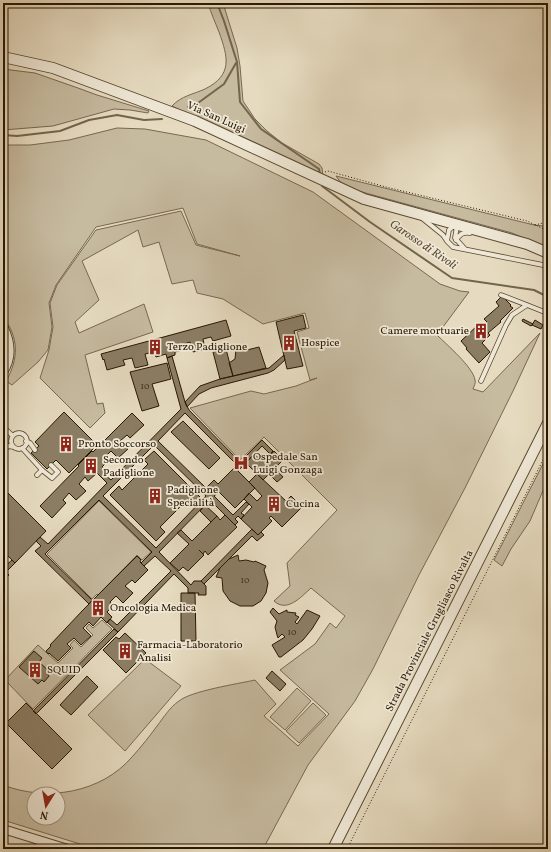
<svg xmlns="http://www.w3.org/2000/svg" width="551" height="852" font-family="Vollkorn,serif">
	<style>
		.green { fill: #c6ba9f; stroke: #786850; fill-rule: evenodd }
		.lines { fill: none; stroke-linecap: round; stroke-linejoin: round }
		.stream { stroke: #74644c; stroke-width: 2 }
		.building { fill: #8b7d64; stroke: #291700; fill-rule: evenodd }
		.service-casing { stroke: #584830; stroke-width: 5.5 }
		.minor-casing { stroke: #584830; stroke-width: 10 }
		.tertiary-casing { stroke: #584830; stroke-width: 12 }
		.path { stroke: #291700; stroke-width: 1; stroke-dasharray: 1 2; stroke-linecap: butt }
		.service { stroke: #efe8d6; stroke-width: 4 }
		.minor { stroke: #efe8d6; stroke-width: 8 }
		.tertiary { stroke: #efe8d6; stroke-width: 10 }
		.labels { text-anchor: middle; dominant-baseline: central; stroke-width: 3.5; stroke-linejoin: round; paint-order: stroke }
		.number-label { font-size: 9px; fill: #423019 }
		.street-label { font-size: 11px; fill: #291700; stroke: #efe8d6 }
		.poi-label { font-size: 11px; fill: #291700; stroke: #efe8d6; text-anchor: start }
		.water-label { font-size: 12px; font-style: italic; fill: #5b4b33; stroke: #efe8d6 }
	</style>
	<rect width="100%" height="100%" fill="#e6dbc0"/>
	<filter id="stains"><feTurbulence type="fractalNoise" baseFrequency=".005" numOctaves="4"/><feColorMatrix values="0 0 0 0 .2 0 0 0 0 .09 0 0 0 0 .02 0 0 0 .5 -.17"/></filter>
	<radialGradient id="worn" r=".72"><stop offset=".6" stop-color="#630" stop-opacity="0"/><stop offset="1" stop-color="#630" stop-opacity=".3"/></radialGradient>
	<path class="green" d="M208,3H223L237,48L240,66L243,101L255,119L267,131L282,143L319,164L322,168L323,177L172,106C181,96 194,94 205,89C233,75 228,57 219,32C215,22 211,13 208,3Z
		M3,69L35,73L78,88L97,95L149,111L148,113L130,110L114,109L53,126L3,130Z
		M117,128L145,129L206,140L313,192L440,284L460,291L469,292L437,335C447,345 473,367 475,380C476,383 474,386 473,389L483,392L540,333L514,389L465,488L419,575L373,669L355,701L308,765L263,849H96L3,820V785C47,802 101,793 132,757C141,747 149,737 157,726C164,717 170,707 179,701C191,691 237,684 255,680L276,704L264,716L298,746L329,714L280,670L315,644L330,623L336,628L345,616L311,588C301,597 287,613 274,601L290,586L287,563L337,510L264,437L240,460L190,408L251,391L264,394L296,386L317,378L310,380L297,332L309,328L305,313L263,324L223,299L197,293L193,280L172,284L159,242L143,247L138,230L82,261L99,300L75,322L79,333L144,304L153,332L85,355L97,404L103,403L105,413L90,428L40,378L49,350L53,327L50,303L57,285L96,230L181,211L196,245L240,256L197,244L183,208L96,227L56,285L49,303L52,327L48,350L38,362L12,385L6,381C19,359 19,337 3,317V145H30L69,140ZM34,794H58V818H34Z
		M336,176L534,225L543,226L548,224V248L512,233L351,189L341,183Z
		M548,454V479L530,521L511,549L502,566L494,560Z
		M99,501L151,552L142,560L137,555L98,595L97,594L92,599L47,554Z
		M102,620L112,629L33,709L5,680L38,645L58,663L73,648L70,645L74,640L81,647L93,635L86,628L89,624L93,628Z
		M145,659L181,686L125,751L88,715Z
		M297,688L311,701L285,730L270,717Z
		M313,703L326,715L299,743L286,731Z"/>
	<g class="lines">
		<path class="stream" d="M217,3L224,21L237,62L240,102L261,129L319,169L320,175
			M188,107L198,103L224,84L236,63
			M3,135L17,136L60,131L89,120L117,115L144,120L162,119
			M322,186L370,222L452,278L534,290L548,297"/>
	</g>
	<path class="building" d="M502,296L511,305L510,306L513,308L500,321L501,322L488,333L490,335L482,343L490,352L479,363L466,349L467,348L461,341L479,324L483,327L487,322L484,319L499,306L496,302Z
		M303,315L306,328L294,331L303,366L287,369L276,322Z
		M523,319L533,324L531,326L522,321Z
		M226,320L231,336L213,341L211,337L203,339L205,349L193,352L190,342L181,345L183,350L175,352V355L172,356L167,358L166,354L156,357L154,352L145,354L148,365L135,368L132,358L123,360L125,365L107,370L104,359L103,360L101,354Z
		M535,320L543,325L541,329L532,325Z
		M259,347L266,368L233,376L229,363L235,359L236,349L242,348L243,351Z
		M226,349L233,376L220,379L213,352Z
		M284,355L285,360L274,370L268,373L211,388L199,394L187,407L185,402L200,386L220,379L269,368Z
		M172,356L185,402L189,410L240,462L262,440L273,451L270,454L262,446L238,471L255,488L235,508L219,492L214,496L233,515L246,502L249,504L241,513L244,515L241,519L238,516L235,519L238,522L235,525L210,500L159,552L191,585L194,581H201L206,586V595H198L199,593H188V588L174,574L118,632L107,622L110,619L117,625L171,571L155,556L144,566L141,563L152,552L99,500L45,554L92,600L89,604L35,551L41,546L36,541L40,537L48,544L107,483L102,478L105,475L111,480L181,409L167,358ZM185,413L237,465L218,484L214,480L206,488L158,441ZM154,445L206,496L156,548L103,496Z
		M167,363L171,379L152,384L159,406L142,411L130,372Z
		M64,412L97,445L69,473L56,460L47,469L31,453L39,446L35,442Z
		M132,413L144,425L130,438L127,435L120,441L128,449L118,458L111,451L105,457L108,461L102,467L108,472L102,478L97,473L88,481L85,477L79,484L86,491L76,500L69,493L63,500L66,503L52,518L40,506L79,466L78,465L92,451L93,452Z
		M183,421L220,458L209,469L171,432Z
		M154,451L200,497L191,506L186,501L160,527L165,532L156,541L110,495L119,486L122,490L148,464L144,460Z
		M274,451L283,460L275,468L283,477L277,482L269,474L263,480L246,463L254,454L263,462Z
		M257,474L286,501L291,496L302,507L282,527L271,516L269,518L272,521L258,535L241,519L252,507L244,499L249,493L257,501L262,496L249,482Z
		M5,490L46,531L15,563L3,551V491Z
		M205,505L217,516L211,522L200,511Z
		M225,515L237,527L208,555L205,551L203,554L199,550L204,555L188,571L183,567L179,571L170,563L189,544L177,533L181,530L192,541L217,516L220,520Z
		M252,529L258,535L261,532L264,535L257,541L252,536L204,584L201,581Z
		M238,555L239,561L246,560L254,562L255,561L266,566L264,570L268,583L266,593L261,601L253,606H240L230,601L223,591L222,578L216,577L220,568L229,559Z
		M137,556L141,560L140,562L148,570L135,583L132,580L125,586L133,593L123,603L116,596L110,602L113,606L107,612L112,617L107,623L101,617L93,626L89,622L83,628L91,636L81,645L74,638L67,644L71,648L58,661L49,653L48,654L46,651L51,646L50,645L83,610Z
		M12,560L15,563L6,572L3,568Z
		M3,569L9,575L3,581Z
		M181,593H195L196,641H181Z
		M273,608L279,614L287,610V612L296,613L295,615L299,617L295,622L297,624L307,610L320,616L312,629L303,640L281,657H279L272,645L285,637L282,634L278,638L277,635L275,627L277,621L270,612Z
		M114,629L118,632L36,714L33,711Z
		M125,633L146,653L126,673L103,650L116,637L119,639Z
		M34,651L42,658L39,662L50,672L48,674L49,676L44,682L42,680L38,684L19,667Z
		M272,671L286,684L280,691L266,678Z
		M87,676L98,687L71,715L60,705Z
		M26,703L72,749L52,769L6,723Z"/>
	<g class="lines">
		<defs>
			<path id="service" d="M422,218L443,235L447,241L453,247L548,266
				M457,226L455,238L465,249
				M456,240C460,234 463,232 470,233
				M447,241L449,230L455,225
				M501,295L527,305
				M481,381L506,325L512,315L527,305L547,313L548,316
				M3,427L13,436
				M11 441a8 8 0 1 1 16 0a8 8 0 1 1-16 0Z
				M26,441L30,443L35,450
				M22,448L42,470L37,475
				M3,452L8,446L14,447
				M42,470L52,478L58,472L51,465"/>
			<path id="minor" d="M3,326C11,342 13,357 3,372
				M3,829L68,849"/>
			<path id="tertiary" d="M3,57L53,68L195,121L364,199L527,244L548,253
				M333,849L548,423"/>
		</defs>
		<use href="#service" class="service-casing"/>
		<use href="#minor" class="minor-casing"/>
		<use href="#tertiary" class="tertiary-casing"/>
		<path class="path" d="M325,172L328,171L386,187L527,221L548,231
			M535,225L547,222L548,220
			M347,849L548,450"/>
		<use href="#service" class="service"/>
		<use href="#minor" class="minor"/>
		<use href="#tertiary" class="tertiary"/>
	</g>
	<defs>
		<symbol id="building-bare" viewBox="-9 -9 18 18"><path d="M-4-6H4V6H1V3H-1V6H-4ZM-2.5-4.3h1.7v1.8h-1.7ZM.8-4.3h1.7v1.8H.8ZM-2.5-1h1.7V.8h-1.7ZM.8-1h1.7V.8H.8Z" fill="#8f2418" stroke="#efe8d6" stroke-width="2.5" paint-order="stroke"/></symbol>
		<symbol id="hospital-bare" viewBox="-9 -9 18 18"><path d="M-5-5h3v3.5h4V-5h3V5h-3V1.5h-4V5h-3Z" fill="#8f2418" stroke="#efe8d6" stroke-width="2.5" paint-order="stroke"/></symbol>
	</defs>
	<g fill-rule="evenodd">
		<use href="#building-bare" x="470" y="320" width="22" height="22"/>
		<use href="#building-bare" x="278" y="332" width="22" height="22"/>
		<use href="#building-bare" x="144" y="336" width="22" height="22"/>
		<use href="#building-bare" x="55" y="433" width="22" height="22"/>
		<use href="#hospital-bare" x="230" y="452" width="22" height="22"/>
		<use href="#building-bare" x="80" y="455" width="22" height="22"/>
		<use href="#building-bare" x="144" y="485" width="22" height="22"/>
		<use href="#building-bare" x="263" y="493" width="22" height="22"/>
		<use href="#building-bare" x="87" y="597" width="22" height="22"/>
		<use href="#building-bare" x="114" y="640" width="22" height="22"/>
		<use href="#building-bare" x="24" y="659" width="22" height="22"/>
	</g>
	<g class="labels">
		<g class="number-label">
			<text x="145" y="386">10</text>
			<text x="245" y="580">10</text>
			<text x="292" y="632">10</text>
		</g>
		<g class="street-label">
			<text transform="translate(216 118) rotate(24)">Via San Luigi</text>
			<text transform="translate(430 631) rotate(-63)">Strada Provinciale Grugliasco Rivalta</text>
		</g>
		<g class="poi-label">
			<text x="469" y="331" text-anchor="end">Camere mortuarie</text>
			<text x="301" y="343">Hospice</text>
			<text x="167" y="347">Terzo Padiglione</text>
			<text x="78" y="444">Pronto Soccorso</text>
			<text x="253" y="457">Ospedale San<tspan x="253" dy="13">Luigi Gonzaga</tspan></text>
			<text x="103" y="460">Secondo<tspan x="103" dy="13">Padiglione</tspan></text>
			<text x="167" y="490">Padiglione<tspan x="167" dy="13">Specialità</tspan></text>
			<text x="286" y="504">Cucina</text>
			<text x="110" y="608">Oncologia Medica</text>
			<text x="137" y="645">Farmacia-Laboratorio<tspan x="137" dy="13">Analisi</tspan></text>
			<text x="47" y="670">SQUID</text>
		</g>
		<g class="water-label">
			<text transform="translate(423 245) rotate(34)">Garosso di Rivoli</text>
		</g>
	</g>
	<rect width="551" height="852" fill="none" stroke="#e6dbc0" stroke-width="16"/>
	<rect x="4" y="4" width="543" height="844" fill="none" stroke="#291700" stroke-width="2"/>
	<rect x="8" y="8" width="535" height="836" fill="none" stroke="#291700"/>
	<g transform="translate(46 806) rotate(191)"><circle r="19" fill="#efe8d6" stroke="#a09480"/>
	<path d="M0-3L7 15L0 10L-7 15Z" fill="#8f2418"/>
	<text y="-6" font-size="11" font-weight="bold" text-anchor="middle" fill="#291700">N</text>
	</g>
	<rect width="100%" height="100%" filter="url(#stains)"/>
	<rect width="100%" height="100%" fill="url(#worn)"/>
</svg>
